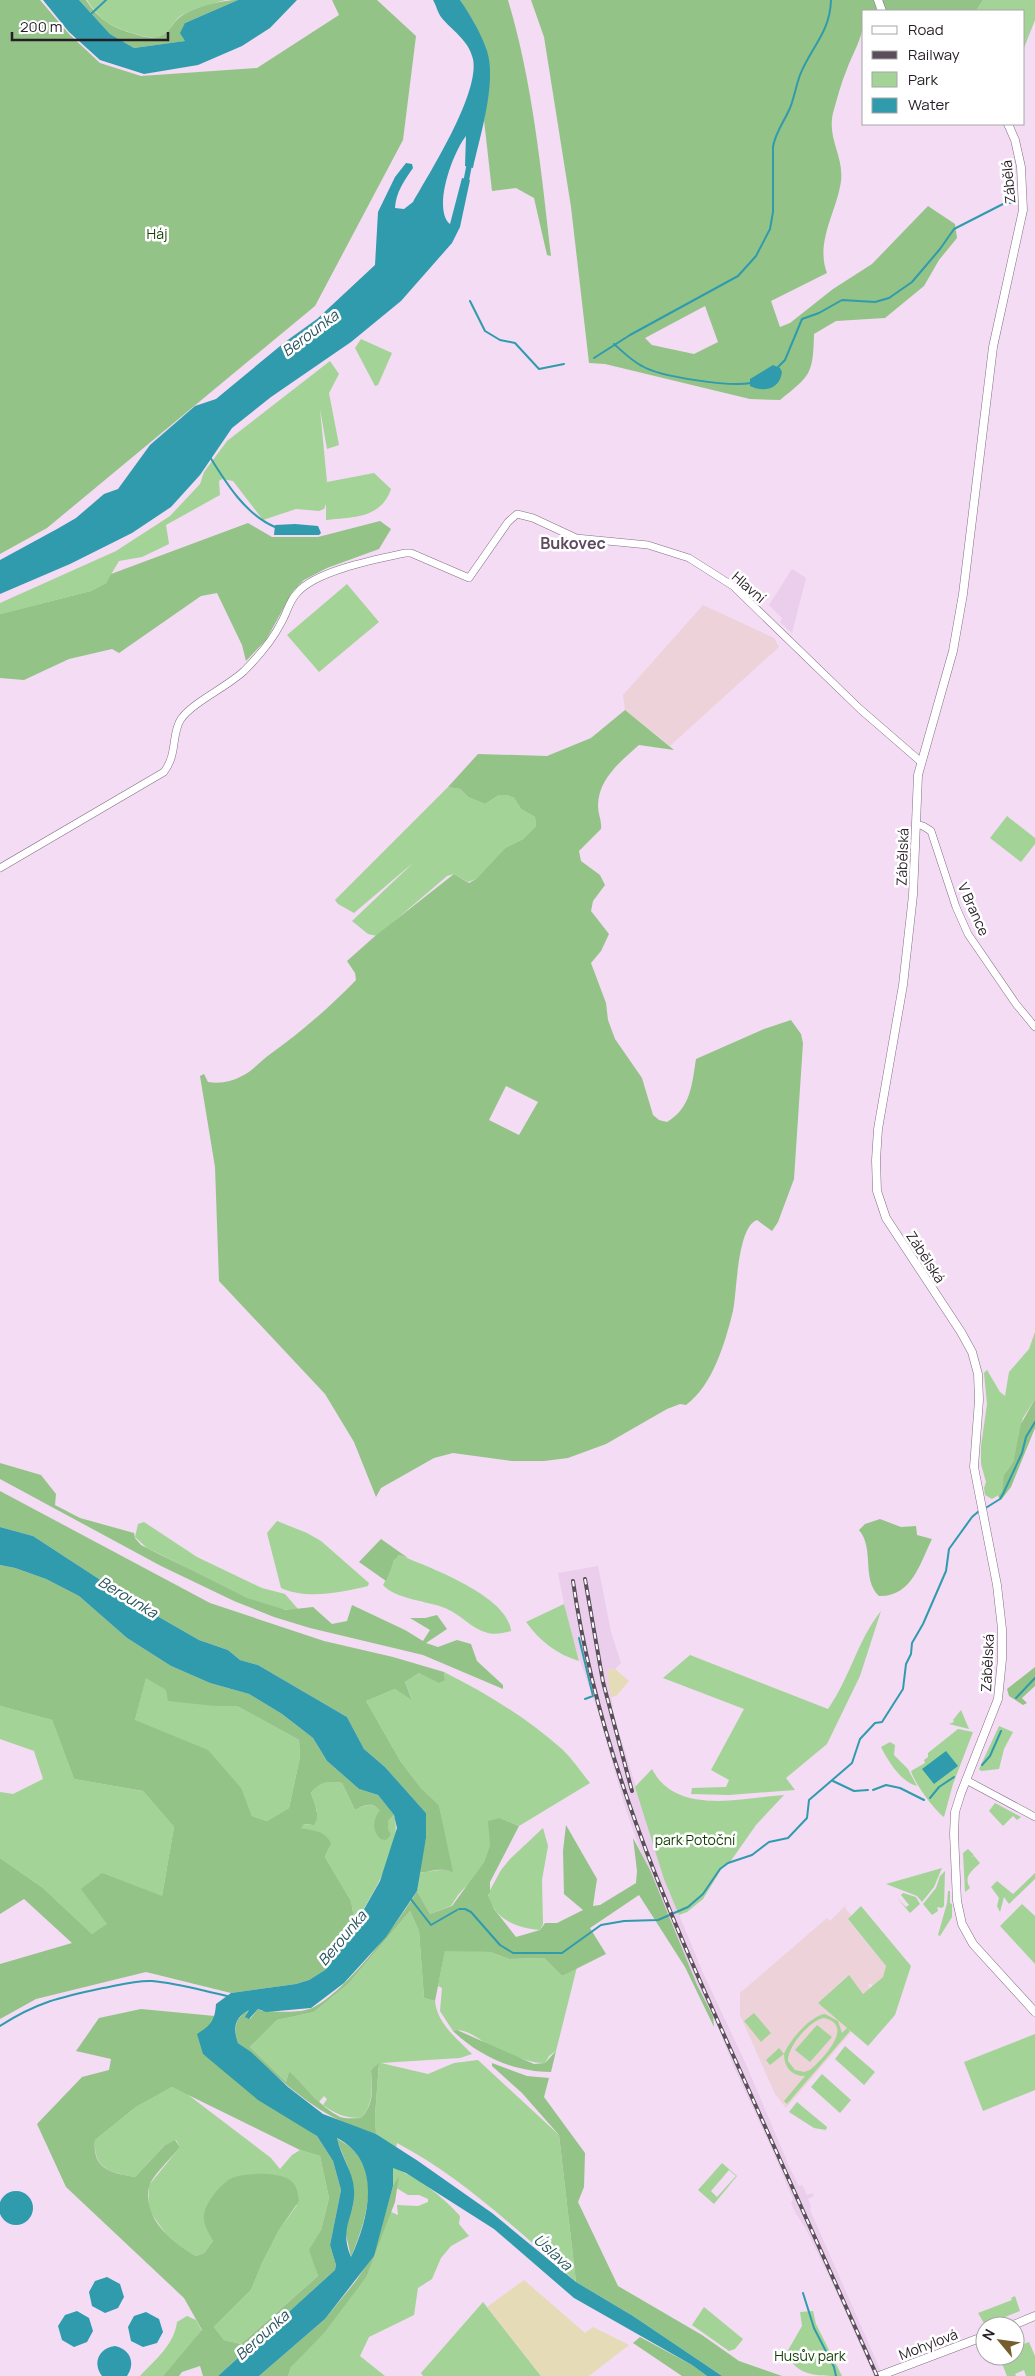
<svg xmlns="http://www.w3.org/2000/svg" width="1035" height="2376" font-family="Manrope,sans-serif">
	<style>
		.built { fill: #eaceeb }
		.industrial { fill: #edd3d9 }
		.green { fill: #a4d397; fill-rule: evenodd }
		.forest { fill: #94c387; fill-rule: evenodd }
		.sand { fill: #e5dbb6 }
		.water { fill: #2f9bad; fill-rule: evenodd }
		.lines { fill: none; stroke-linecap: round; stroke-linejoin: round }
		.stream { stroke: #2f9bad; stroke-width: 2 }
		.canal { stroke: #2f9bad; stroke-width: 5.5 }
		.tertiary-casing { stroke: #836f84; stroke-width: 8 }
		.secondary-casing { stroke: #836f84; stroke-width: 9 }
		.tertiary { stroke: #fff; stroke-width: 7 }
		.secondary { stroke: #fff; stroke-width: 8 }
		.rail-casing { stroke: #5a4e5a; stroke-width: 4 }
		.rail { stroke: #fff; stroke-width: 2; stroke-dasharray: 5.5; stroke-linecap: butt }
		.labels { text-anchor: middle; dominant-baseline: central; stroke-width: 5; stroke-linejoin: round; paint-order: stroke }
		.street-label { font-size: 14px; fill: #261e26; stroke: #fff }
		.park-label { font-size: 14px; fill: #103e00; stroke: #fff }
		.water-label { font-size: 15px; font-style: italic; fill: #27545d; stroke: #fff }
		.quarter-label { font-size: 16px; font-weight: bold; fill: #5e4b5f; stroke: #fff }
	</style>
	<rect width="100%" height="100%" fill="#f3dcf4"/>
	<path class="built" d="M792,569L806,578L792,633L780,622L782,618L769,605Z
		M598,1566L611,1632L621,1663L615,1669L607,1670L613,1707L612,1709L664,1878L703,1973L745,2062L789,2166L799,2186L802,2185L807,2195L813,2193L814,2196L808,2199L811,2206L810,2210L883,2376H874L834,2287L805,2227L796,2214L791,2203L793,2199L770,2145L732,2063L719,2029L697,1985L644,1861L624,1804L598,1712L569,1629L558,1573Z"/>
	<path class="industrial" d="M703,605L774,638L779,647L670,746L625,710L623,695Z
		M846,1905L845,1908L852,1916L848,1920L886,1966L883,1977L873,1986L870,1983L868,1985L870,1988L863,1994L848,1975L818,2003L852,2031L786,2108L775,2094L740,2015V1993L827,1918L830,1921Z"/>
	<path class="green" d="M87,0H226C214,3 187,10 178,18C172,24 169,33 159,37C152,39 143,36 136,34C112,27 101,22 87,0Z
		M983,0H1035V20L1024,48V11H976Z
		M361,339L392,353L378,385L375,386L355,348Z
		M330,361L339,374L329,393L339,445L327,449L320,409L327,482L374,473L391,489C381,519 352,517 326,520V504L324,509L319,511L296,509L263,520L233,481L222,479L219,481L220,495L166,525L169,544L142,557L119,561L106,583L91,591L0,614V603L116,551L170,516L200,484L204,472L227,441Z
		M347,584L379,622L319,672L287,635Z
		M448,787L460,789L468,797L485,804L499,795H507L514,798L521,809L535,817L536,826L523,839L505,848L476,879L468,882L454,874L447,876L377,936L368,934L352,921L414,862L354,913L338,904L335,900Z
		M1007,816L1035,838V844L1021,862L990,838Z
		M1035,1332V1399L1023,1418L1013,1462L1006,1472L1002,1493L992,1499L985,1495L984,1488L986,1482L981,1464V1446L987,1404L984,1373L987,1370L1000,1392L1005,1396L1009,1372L1029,1349Z
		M277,1521L307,1533L321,1541L369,1583L368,1586C343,1592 307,1600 281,1588L267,1533Z
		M144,1522L197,1557L262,1588L285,1594L298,1609C266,1618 180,1562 147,1548L135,1537L138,1524Z
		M399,1555C429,1567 508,1596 511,1631C503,1633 496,1635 488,1633C471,1629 461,1614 445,1608C428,1601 395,1599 383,1585C389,1575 391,1563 399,1555Z
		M564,1604L579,1661C556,1654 540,1641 526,1622Z
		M881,1611L860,1676L827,1744L786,1778L795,1790L729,1795L691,1794L692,1788L726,1787L729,1780L711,1770L744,1709L663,1678L690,1655L828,1709C850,1678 857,1641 881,1611Z
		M444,1672C486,1693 527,1718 563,1750C573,1760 581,1772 590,1783L519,1826L500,1818L484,1862L469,1883L458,1895L451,1906L430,1914L417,1891L418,1873C432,1872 438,1868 452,1871L439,1805L421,1788L401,1762L366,1701L395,1689L412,1699L405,1682L419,1673L445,1680Z
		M146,1677L167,1690L215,1706H237L299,1740L300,1757L289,1808L267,1821L252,1816L242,1789L135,1720Z
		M0,1706L52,1720L74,1779L143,1791L174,1827L162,1896L92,1934L43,1888L0,1858V1792L13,1794L43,1779L34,1751L0,1739Z
		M961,1710L969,1729L949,1724L954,1722L953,1720Z
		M999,1726L1013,1732L1004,1749L999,1769L981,1771L979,1769Z
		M958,1729L973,1732L953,1784L944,1817C934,1810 914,1782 911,1771L925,1763L924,1760L928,1757V1753Z
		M890,1742L895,1745L894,1755L908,1769L917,1786C901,1782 888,1761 881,1747Z
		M652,1769C676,1816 742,1798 784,1795L756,1825L730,1862L722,1868L703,1899L687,1912L679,1915L664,1879L635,1787Z
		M328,1781L342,1783L355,1810C364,1805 372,1802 381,1810C372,1820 373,1829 380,1839L388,1829V1821L394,1815C404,1847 370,1897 355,1924L351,1901L325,1857L329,1848L310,1831L301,1828L303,1824L311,1825L317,1811L311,1793L318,1784Z
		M995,1803L1021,1817L1017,1820L1013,1816L1003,1826L989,1811Z
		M543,1828L548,1846L542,1880L543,1924L540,1930C517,1928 494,1920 488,1894L501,1870L510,1859Z
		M968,1849L974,1855L971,1857L974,1856L980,1863C972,1871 963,1876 970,1888L965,1892L963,1853Z
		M942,1868L934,1887L922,1902L917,1896L886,1884Z
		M945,1871L944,1906L942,1908L937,1907L938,1911L932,1915L923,1904L936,1888L940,1876Z
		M1035,1873V1879L1009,1904L1004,1897L1000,1912L997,1906L999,1898L991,1887L997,1881L1013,1894Z
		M948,1891H950V1903L952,1904V1917L940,1936L938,1935L947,1903Z
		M903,1893L916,1897L920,1904L910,1913L897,1898L906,1907L909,1905L901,1895Z
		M1022,1904L1035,1916V1964L1000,1926Z
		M861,1906L911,1966L895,2015L868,2046L818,2003L849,1975L863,1994L883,1977L886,1966L848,1919Z
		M410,1911L419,1931L424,1998L435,2001C437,2023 457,2039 472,2054L460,2058L381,2063L428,2074L454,2063L478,2060L559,2135L576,2282C521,2233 462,2177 397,2143L396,2148L376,2134L375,2116L379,2064L371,2070C372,2089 374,2103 361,2118C344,2118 336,2114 323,2105L327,2099L324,2096L319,2102L289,2071L286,2082L250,2047L277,2020L314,2012L348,1984Z
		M445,1950L490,1952L509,1959L544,1958L562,1976L577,1967L556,2051L549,2056L545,2063C530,2064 507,2053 492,2047C481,2041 466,2027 453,2031L440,2011L442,1988L438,1986Z
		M754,2013L771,2033L761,2042L744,2021Z
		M825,2014L838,2021L842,2033L847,2028L850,2031L787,2104L784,2101L805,2076C792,2076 784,2068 784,2054L770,2065L766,2060L779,2048L784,2054C789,2041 811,2015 825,2014ZM824,2018C856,2025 822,2060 810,2070L804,2072L795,2070L788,2061C787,2047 810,2020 824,2018Z
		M817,2025L832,2037L810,2062L795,2050Z
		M1035,2034V2090L983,2111L964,2062Z
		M845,2046L875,2072L864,2085L835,2059Z
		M822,2074L851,2100L840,2113L811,2087Z
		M172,2087L187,2094L271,2158L280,2169L292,2155L300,2150L320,2156L329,2198L321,2230L310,2250L318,2276L241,2344L224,2340L214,2327L251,2290L262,2263L279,2230L297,2205L204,2220L213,2241L204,2253L196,2256L181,2248L166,2234L148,2209L149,2185L180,2147L176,2140L165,2145L135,2177C111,2173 93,2169 95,2140L136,2107Z
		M797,2102L827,2127L826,2130L814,2128L789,2112Z
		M722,2163L737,2176L714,2204L698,2190ZM729,2170L736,2176L717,2197L711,2191Z
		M392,2167C419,2178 441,2195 460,2216L459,2224L469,2236L451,2246L441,2258L432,2279L418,2288L414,2315L369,2337L360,2356L385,2376H288L291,2367L367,2276L391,2212L398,2215L397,2205L418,2206L428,2202V2199L419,2195H408L393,2186Z
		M1015,2296L1020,2311L985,2325L978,2313L1012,2300L1011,2298Z
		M483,2302L541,2376H423L421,2373Z
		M704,2307L743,2339L735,2349L729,2351L692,2325Z
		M813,2311L816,2324L842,2376C816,2376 795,2376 787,2352L802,2326L800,2312Z
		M187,2316L196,2320L202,2331L163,2376H140C155,2360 174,2345 177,2322Z
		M1029,2342L1035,2356V2376H1026L1024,2370L1015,2374L1016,2376H1007L999,2356H1015V2347Z"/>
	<path class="forest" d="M0,0H40L69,34L100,63L141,76L257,68L339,15L332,0H377L416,36L403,140L315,306L47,528L0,554Z
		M79,0H86C99,20 113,28 135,34C142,36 150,39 158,37C169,34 172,23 180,17C193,7 222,0 238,0L185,23L186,41L134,48L110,34Z
		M460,0H508C533,84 541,169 551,256L547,255L534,198L516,188L492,191L484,120L489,88L475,24Z
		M531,0H876V11H864C864,37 856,46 847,69C841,83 837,99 833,113C827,139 844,156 841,181C837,211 815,242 827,273L771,301L780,327L790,323L833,289L872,264L928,206L955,224L957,238L939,260L924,286L885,318L836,321L814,334C813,374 811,375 780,400L750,399L605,364L589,363L571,207L544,37ZM705,306L718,342L694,354L652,345L645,338ZM770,367L764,389L752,387Z
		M882,0H983L976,11H886Z
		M380,521L391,529L379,549L327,568L304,580L293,591L266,640L246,661L242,645L217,593L201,596L119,653L112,649L69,659L24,680L0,678V614L91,591L106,583L111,574L248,523L272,537H318Z
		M625,710L674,750L639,745C621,761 598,779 598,806C598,814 602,821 601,829L579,851L581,861L600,875L605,885L593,901L591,911L609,934L601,951L591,963L606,1003L608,1020L615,1039L642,1078L653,1115L659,1120L667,1122C691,1108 692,1084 696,1059L764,1029L791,1020L801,1034L803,1043L794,1179L778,1222L772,1231L757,1220C737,1227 737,1292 733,1311C725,1343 713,1385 686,1405L680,1404L667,1409L606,1444L568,1458L544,1461H512L453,1453L434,1458L381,1488L376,1497L354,1442L325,1394L219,1281L215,1167L200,1076L204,1074L208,1082C220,1084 231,1082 242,1076C252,1071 260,1062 269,1055C301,1032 329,1008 356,980L355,973L347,961L374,937L454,874L469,883L476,879L505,848L523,839L536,826L535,817L521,809L514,798L507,795H499L485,804L468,797L460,789L448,787L478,754L547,756L591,738ZM506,1086L538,1102L519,1135L489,1120Z
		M1035,1399V1428L1011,1487L1001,1500L998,1496L1002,1492L1004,1475L1013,1462L1021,1424Z
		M0,1463L41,1475L56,1494L55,1505L80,1518L134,1533L135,1538L141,1545L247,1598L286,1610L313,1607L332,1624L347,1621L352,1605L405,1630L423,1641L430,1630L410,1618H425L437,1615L447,1629L426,1643L438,1647L457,1640L471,1644L477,1661L503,1685V1689L423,1655L310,1628L274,1617L234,1601L161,1566L0,1479Z
		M0,1491L210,1603L324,1641L393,1657L444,1672L445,1680L439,1683L419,1673L405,1682L412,1700L395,1689L366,1701L401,1762L421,1788L439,1805L453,1872C437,1867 433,1872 418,1873L426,1838V1813L385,1767L364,1749L347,1717L258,1665L240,1660L228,1650L199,1640L145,1609L33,1536L0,1527Z
		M880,1519L901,1527L916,1526L917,1535L932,1539C920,1563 912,1597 879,1596C861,1579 875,1549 859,1530L865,1524Z
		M381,1539L408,1558L399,1555L394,1561L386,1581L359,1562Z
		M0,1565L15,1568L46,1579L79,1596L127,1638L171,1666L210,1683L249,1694L282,1714L313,1738L327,1761L359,1789L378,1795L394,1815L388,1821V1829L391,1835L386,1840L380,1839C372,1829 372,1821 380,1810C372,1801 364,1805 355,1810L342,1783C327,1781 320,1781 311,1793C314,1803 321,1815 314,1825L304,1824L301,1828C314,1831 324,1830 331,1843L325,1857L351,1901L355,1924L325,1970L309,1980L296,1984L231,1993L146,1972L36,1999L0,2019V1964L72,1943L24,1899L0,1914V1858L43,1888L92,1934L107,1924L81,1889L102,1873L162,1896L174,1827L143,1791L74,1779L52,1720L0,1706ZM146,1678L166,1690L168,1701L215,1706H237L299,1740L300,1757L289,1808L267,1821L252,1816L242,1789L208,1750L135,1720Z
		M1035,1667V1686L1022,1698L1027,1703L1023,1705L1009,1696L1007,1689Z
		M500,1818L519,1826L490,1882V1892L488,1895L494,1909L516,1937L540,1930L545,1923H557L583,1910L564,1894L563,1851L566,1825L597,1879L593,1906L600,1905L636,1883L637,1871L633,1838L650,1870L697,1985L713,2016L714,2027L685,1967L639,1895L590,1928L606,1954L562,1976L544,1958L509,1959L490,1952L445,1951L435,2001L424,1998L419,1931L410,1911L348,1984L314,2012L277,2020L250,2047L286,2082L289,2071C305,2086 320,2107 340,2117C346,2119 354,2118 361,2118C375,2103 372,2089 371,2070L379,2063L375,2116L376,2134C332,2121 307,2103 273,2073C261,2063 251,2052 238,2043C233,2027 235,2018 250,2009L247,2013L250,2019L258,2009L262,2011C277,2011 298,2014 312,2008C345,1993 398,1923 417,1891L430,1914L452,1906L484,1862L490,1845L488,1821Z
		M141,2009L215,2016L203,2054L317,2136L333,2161L341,2190L330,2245L336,2265L335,2270L218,2376H203L200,2366L182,2372L179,2376H163L202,2330L184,2298L66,2187L37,2124L82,2077L109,2070L111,2059L76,2051L99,2018ZM172,2087L300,2150L320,2156L329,2198L321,2230L309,2250L318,2276L241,2344L224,2340L214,2327L251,2290L262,2263L279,2230L299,2201C298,2193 297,2185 290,2180C279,2172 242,2172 230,2179C219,2186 202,2206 204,2220C205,2227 210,2235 213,2241L204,2253L196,2256C172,2243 142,2217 149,2187C151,2177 173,2156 180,2147L175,2140L165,2145L135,2177C111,2173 92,2169 95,2140L136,2107Z
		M457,2030L534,2064L545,2063L556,2051L551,2072C514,2072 479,2056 453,2031Z
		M492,2063L527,2076L549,2078L544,2097L585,2153L584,2187L578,2202L618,2286L702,2335L739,2361L782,2376H722L633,2316L576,2282L559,2135L522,2093L492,2066Z
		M336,2138C385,2163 368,2216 351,2257L345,2230L353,2205L354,2189L348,2167Z
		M399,2176L395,2202L367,2276L324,2333L291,2367L288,2376H259L325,2319L355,2282L373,2256L393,2186Z
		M640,2337L692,2365L707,2376H682L633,2343Z"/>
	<path class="sand" d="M615,1669L629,1681L616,1696L611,1697L607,1670Z
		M524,2280L585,2333L593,2327L629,2345L589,2376H541L487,2307Z"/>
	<path class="water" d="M43,0H79L110,34L134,48L185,41L180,33L185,23L238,0H297L270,28L242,46L198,65L144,74L100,60L69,32Z
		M433,0H460C471,16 481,33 487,51C497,82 480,136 473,168L465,166L466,136C453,152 432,209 450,224L462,178L470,180L460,227L452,243L401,301L351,342L271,397L232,428L200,475L171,507L132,533L70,564L0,594V560L57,529L76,518L104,494L118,489L150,445L195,406L216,399L285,342L317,319L375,265L378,212L395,177L406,163L412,164L413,168C404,181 396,192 395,208L404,209L413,202C430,172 480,93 473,59C468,39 453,32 441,17C438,13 436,5 433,0Z
		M773,365L780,368L782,372C780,389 764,393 750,386V379Z
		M295,524L318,526L321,533L319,535H274L275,525Z
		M0,1527L33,1536L145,1609L199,1640L228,1650L240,1660L258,1665L347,1717L364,1749L385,1767L426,1813V1838L417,1891L386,1937L344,1983L311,2008L266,2012L258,2009L249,2019L245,2017L249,2010C234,2018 233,2028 238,2043L251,2052L288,2087L323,2114L376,2134L418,2161L492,2213L576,2282L633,2316L722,2376H707L692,2365L574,2298L494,2229L406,2173L393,2168V2186L374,2256L325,2319L259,2376H218L335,2270L336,2265L330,2245L341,2190L333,2161L317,2136L258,2100L203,2054L197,2034C210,2026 215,2021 216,2004L231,1993L296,1984L309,1980L325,1970L350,1934L380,1881L397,1828L394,1815L378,1795L359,1789L327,1761L313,1738L282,1714L249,1694L210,1683L171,1666L127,1638L79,1596L46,1579L15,1568L0,1565ZM337,2138C383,2162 369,2218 351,2257C338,2227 356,2216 354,2189C353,2171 340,2155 337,2138Z
		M946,1751L958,1766L934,1784L922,1769Z
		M-1 2208a17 17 0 1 1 34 0a17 17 0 1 1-34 0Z
		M107,2277L120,2284L124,2297L118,2308L105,2313L92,2306L89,2292L95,2281Z
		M77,2311L89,2318L93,2331L87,2342L74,2347L62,2340L58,2326L65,2315Z
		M146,2312L159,2319L163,2332L157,2343L143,2347L131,2341L128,2327L134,2316Z
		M115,2346C130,2349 136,2363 127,2376H102C92,2363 99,2348 115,2346Z"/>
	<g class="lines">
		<path class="stream" d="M91,14L106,0
			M470,301L485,331L500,340L515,343L539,369L564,364
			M614,344C623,352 632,361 642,366C660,377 730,387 751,383
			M594,358L630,335L738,276L756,256L770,229L773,212V147C775,133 784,122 790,108C794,98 796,86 800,75C811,47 830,33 831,0
			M778,367L785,360L802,319L819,313L842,300L875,302L889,298L912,282L940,249L954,229L1003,204L1021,201
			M210,457C226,483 246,515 275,527
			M984,1509L1000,1499L1003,1494L1022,1453L1026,1437L1035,1422
			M579,1638L593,1696L585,1699
			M1016,1698L1035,1678
			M982,1765L990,1756L1001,1731
			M833,1781L854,1791L868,1790
			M873,1790L886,1785L900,1788L924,1800
			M930,1798L939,1787L954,1777
			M410,1898L431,1925L457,1910
			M459,1909H465L471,1912L500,1945L513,1953H562L601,1925L624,1921L658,1920L688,1907L703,1894L720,1869L728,1863L752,1855L769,1842L788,1838L807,1818L809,1800L852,1763L860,1739L875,1723L882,1722L903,1689L906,1664L911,1654L912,1643L923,1624L946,1571L949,1549L972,1517L979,1511
			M0,2026C37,2002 61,1997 103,1988C119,1985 136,1980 152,1981C178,1983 203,1991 227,1996
			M803,2293L814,2328L834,2367L836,2376"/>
		<path class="canal" d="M465,187L470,161"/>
		<defs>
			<path id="tertiary" d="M916,824L923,826L931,831L956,907L968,934L1016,1004L1035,1027
				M0,868L164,772C178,753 171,734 181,719C193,702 227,687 244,671C259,656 272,641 281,623C287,613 289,601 297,593C315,571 377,559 405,553H411L469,578L508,522L517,514L533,518L576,538L648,545L689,558L733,586L860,709L920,761
				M966,1780L1035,1817"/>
			<path id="secondary" d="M878,0L882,11
				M1008,124L1015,140L1021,167L1023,210L993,347L963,594L953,651L918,775L913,895L903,985L878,1129L876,1160L877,1191L886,1218L961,1332L972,1352L978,1374L979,1400L974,1467L997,1585L1002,1629V1659L998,1699L961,1793L955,1812L954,1834L957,1901L962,1924L973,1944L1035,2012
				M1011,2326L1035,2316
				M879,2376L985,2336"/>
		</defs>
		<use href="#tertiary" class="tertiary-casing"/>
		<use href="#secondary" class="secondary-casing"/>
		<use href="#tertiary" class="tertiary"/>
		<use href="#secondary" class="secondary"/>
		<defs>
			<path id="rail" d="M585,1579L603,1682L632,1791
				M573,1581C597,1749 664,1902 733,2055C781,2162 829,2269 877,2376"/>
		</defs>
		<use href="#rail" class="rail-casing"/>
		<use href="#rail" class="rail"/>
	</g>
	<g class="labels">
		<g class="street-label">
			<text transform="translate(1008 182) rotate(-95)">Zábělá</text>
			<text transform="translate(749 587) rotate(41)">Hlavní</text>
			<text transform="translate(902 857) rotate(-88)">Zábělská</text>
			<text transform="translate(974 909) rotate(66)">V Brance</text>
			<text transform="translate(926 1257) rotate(57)">Zábělská</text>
			<text transform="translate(987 1663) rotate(-87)">Zábělská</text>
			<text transform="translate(928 2344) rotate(-21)">Mohylová</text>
		</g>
		<g class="park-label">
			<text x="157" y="233">Háj</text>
			<text x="695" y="1839">park Potoční</text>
			<text x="810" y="2355">Husův park</text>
		</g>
		<g class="water-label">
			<text transform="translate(310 333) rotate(-37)">Berounka</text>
			<text transform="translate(128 1597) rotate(31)">Berounka</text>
			<text transform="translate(342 1938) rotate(-50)">Berounka</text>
			<text transform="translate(553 2252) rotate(42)">Úslava</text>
			<text transform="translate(262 2335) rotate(-42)">Berounka</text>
		</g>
		<g class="quarter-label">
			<text x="573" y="543">Bukovec</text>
		</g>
	</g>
	<rect x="862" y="10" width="162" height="115" fill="#ffffff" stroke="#a8a5a8"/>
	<rect x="872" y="26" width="25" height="8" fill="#ffffff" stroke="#a8a5a8"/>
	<text x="908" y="35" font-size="15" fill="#261e26">Road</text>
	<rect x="872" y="51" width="25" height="8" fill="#5a4e5a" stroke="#a8a5a8"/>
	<text x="908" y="60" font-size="15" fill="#261e26">Railway</text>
	<rect x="872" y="72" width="25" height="15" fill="#a4d397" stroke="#a8a5a8"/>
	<text x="908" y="85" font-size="15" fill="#261e26">Park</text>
	<rect x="872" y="98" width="25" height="15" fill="#2f9bad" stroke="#a8a5a8"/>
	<text x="908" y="110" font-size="15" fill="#261e26">Water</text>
	<g transform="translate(1000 2341) rotate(299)"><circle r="24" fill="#ffffff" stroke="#a8a5a8"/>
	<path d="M0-4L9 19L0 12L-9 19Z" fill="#755d2d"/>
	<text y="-8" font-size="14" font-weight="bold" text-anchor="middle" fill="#261e26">N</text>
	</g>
	<path d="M12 32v8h156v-8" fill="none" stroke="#261e26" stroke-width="2.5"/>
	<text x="20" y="32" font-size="15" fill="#261e26" stroke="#ffffff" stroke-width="4" paint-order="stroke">200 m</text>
</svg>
